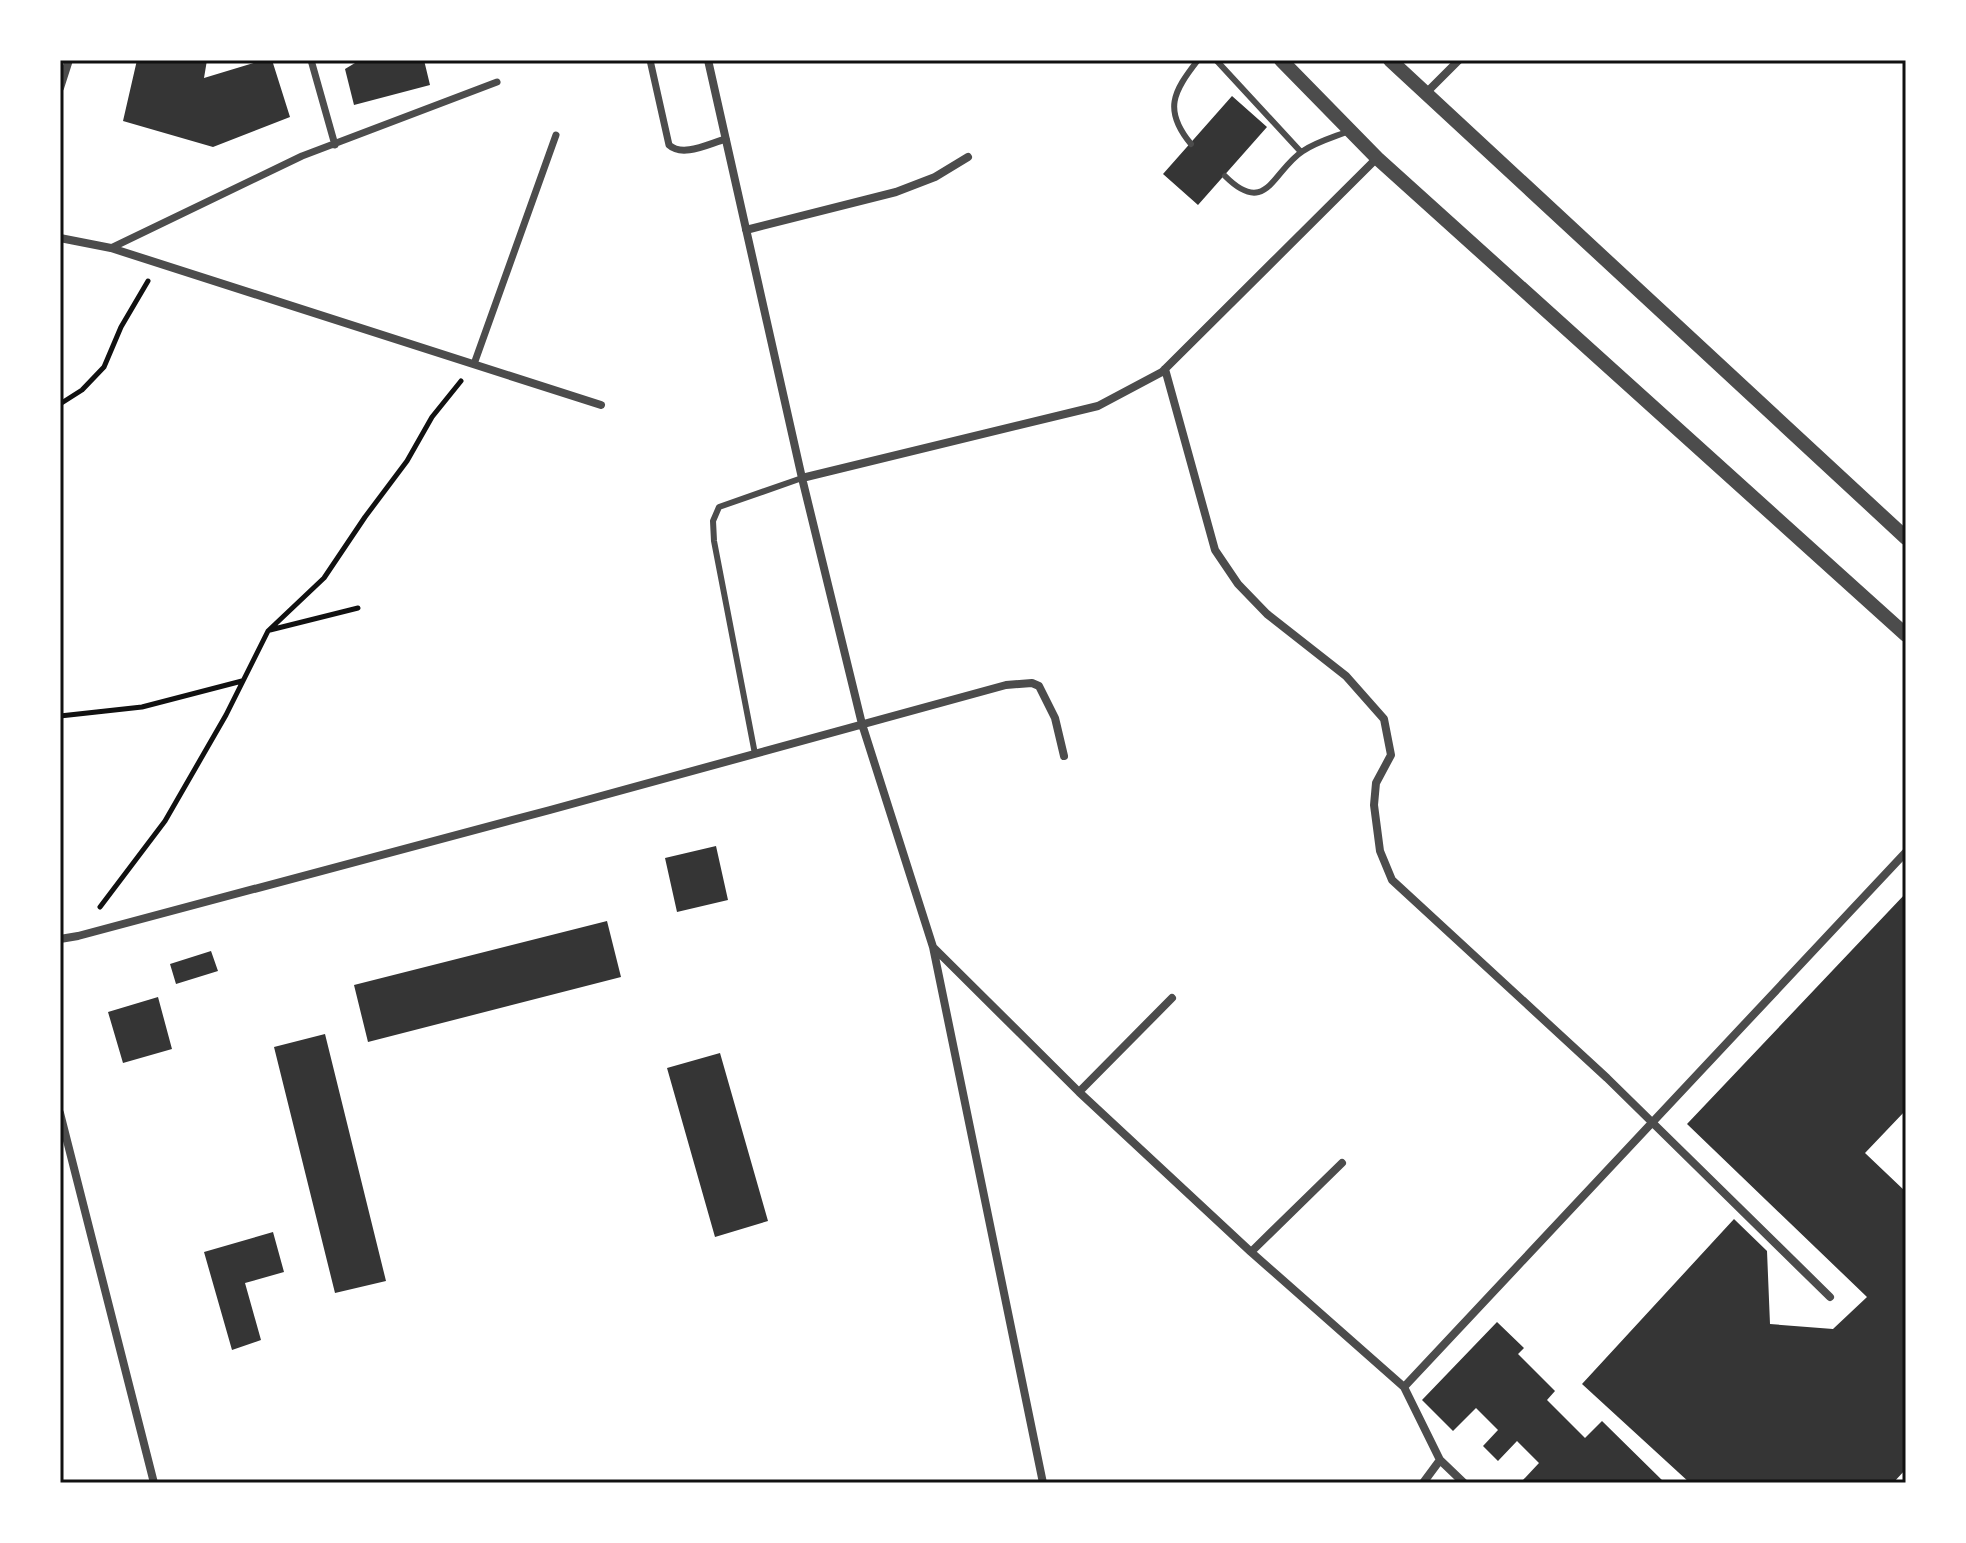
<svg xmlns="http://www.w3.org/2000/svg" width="1966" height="1543" font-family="'Work Sans',sans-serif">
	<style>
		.building { fill: #353535 }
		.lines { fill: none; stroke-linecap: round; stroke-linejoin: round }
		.path { stroke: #111; stroke-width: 5 }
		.service { stroke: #4c4c4c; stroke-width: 6 }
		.pedestrian { stroke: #4c4c4c; stroke-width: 7 }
		.minor { stroke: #4c4c4c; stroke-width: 8 }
		.tertiary { stroke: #4c4c4c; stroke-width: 14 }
		.neatline { fill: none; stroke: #111; stroke-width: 3 }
	</style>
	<rect width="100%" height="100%" fill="#fff"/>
	<path class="building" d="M137,60H207L204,78L263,60H272L290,117L213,147L123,121Z
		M360,60H424L430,85L354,105L345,69Z
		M1232,96L1267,127L1198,205L1163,174Z
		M716,846L728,900L677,912L665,858Z
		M1906,893V1110L1865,1153L1906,1192V1469L1893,1483H1690L1582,1384L1734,1219L1767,1251L1770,1324L1833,1329L1867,1297L1687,1124Z
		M607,921L621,977L368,1042L354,985Z
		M211,951L218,971L176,984L170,964Z
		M158,997L172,1049L123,1063L108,1012Z
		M325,1034L386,1281L335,1293L274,1047Z
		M720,1053L768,1221L715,1237L667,1068Z
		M273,1232L284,1272L245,1283L261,1340L232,1350L204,1252Z
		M1497,1322L1524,1348L1518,1354L1555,1391L1547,1400L1585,1438L1602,1421L1665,1483H1525L1522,1481L1539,1463L1517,1441L1498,1461L1483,1446L1498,1430L1476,1408L1453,1431L1422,1400Z"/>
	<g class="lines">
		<path class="path" d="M60,404L82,390L104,367L121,327L148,281
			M270,630L358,608
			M60,716L142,707L242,681
			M100,907L165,821L226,715L268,631L324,578L365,517L407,461L432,417L461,381"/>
		<path class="service" d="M1216,60L1301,152
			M1191,144C1163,110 1173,92 1198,60
			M1225,176C1267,218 1273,170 1303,151C1316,142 1334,137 1349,131
			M755,754L714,541L713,521L719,507L802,478"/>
		<path class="pedestrian" d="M311,60L335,145
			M650,60L669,145C683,158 710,143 726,139
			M111,248L302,156L497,82
			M474,364L556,135"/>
		<path class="minor" d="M708,60L802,478L862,724L933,947L1079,1092L1251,1252L1404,1387L1440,1460L1464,1483
			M60,88L69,60
			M1426,93L1459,60
			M746,230L896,192L935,177L968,157
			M60,238L111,248L601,405
			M1165,369L1215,550L1238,584L1267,614L1346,676L1384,719L1391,755L1376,783L1374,805L1380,851L1392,880L1607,1078L1830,1297
			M802,478L1098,406L1162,372L1377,158
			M60,939L78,936L550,810L1006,685L1032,683L1039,686L1055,718L1064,756
			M933,947L1043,1483
			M1079,1092L1172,998
			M60,1113L154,1483
			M1251,1252L1342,1163
			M1404,1387L1906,852
			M1423,1483L1440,1460"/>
		<path class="tertiary" d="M1281,60L1377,158L1906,635
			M1390,60L1906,538"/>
	</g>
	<rect width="1966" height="1543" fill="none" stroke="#ffffff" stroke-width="124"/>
	<rect x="62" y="62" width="1842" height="1419" class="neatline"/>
</svg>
